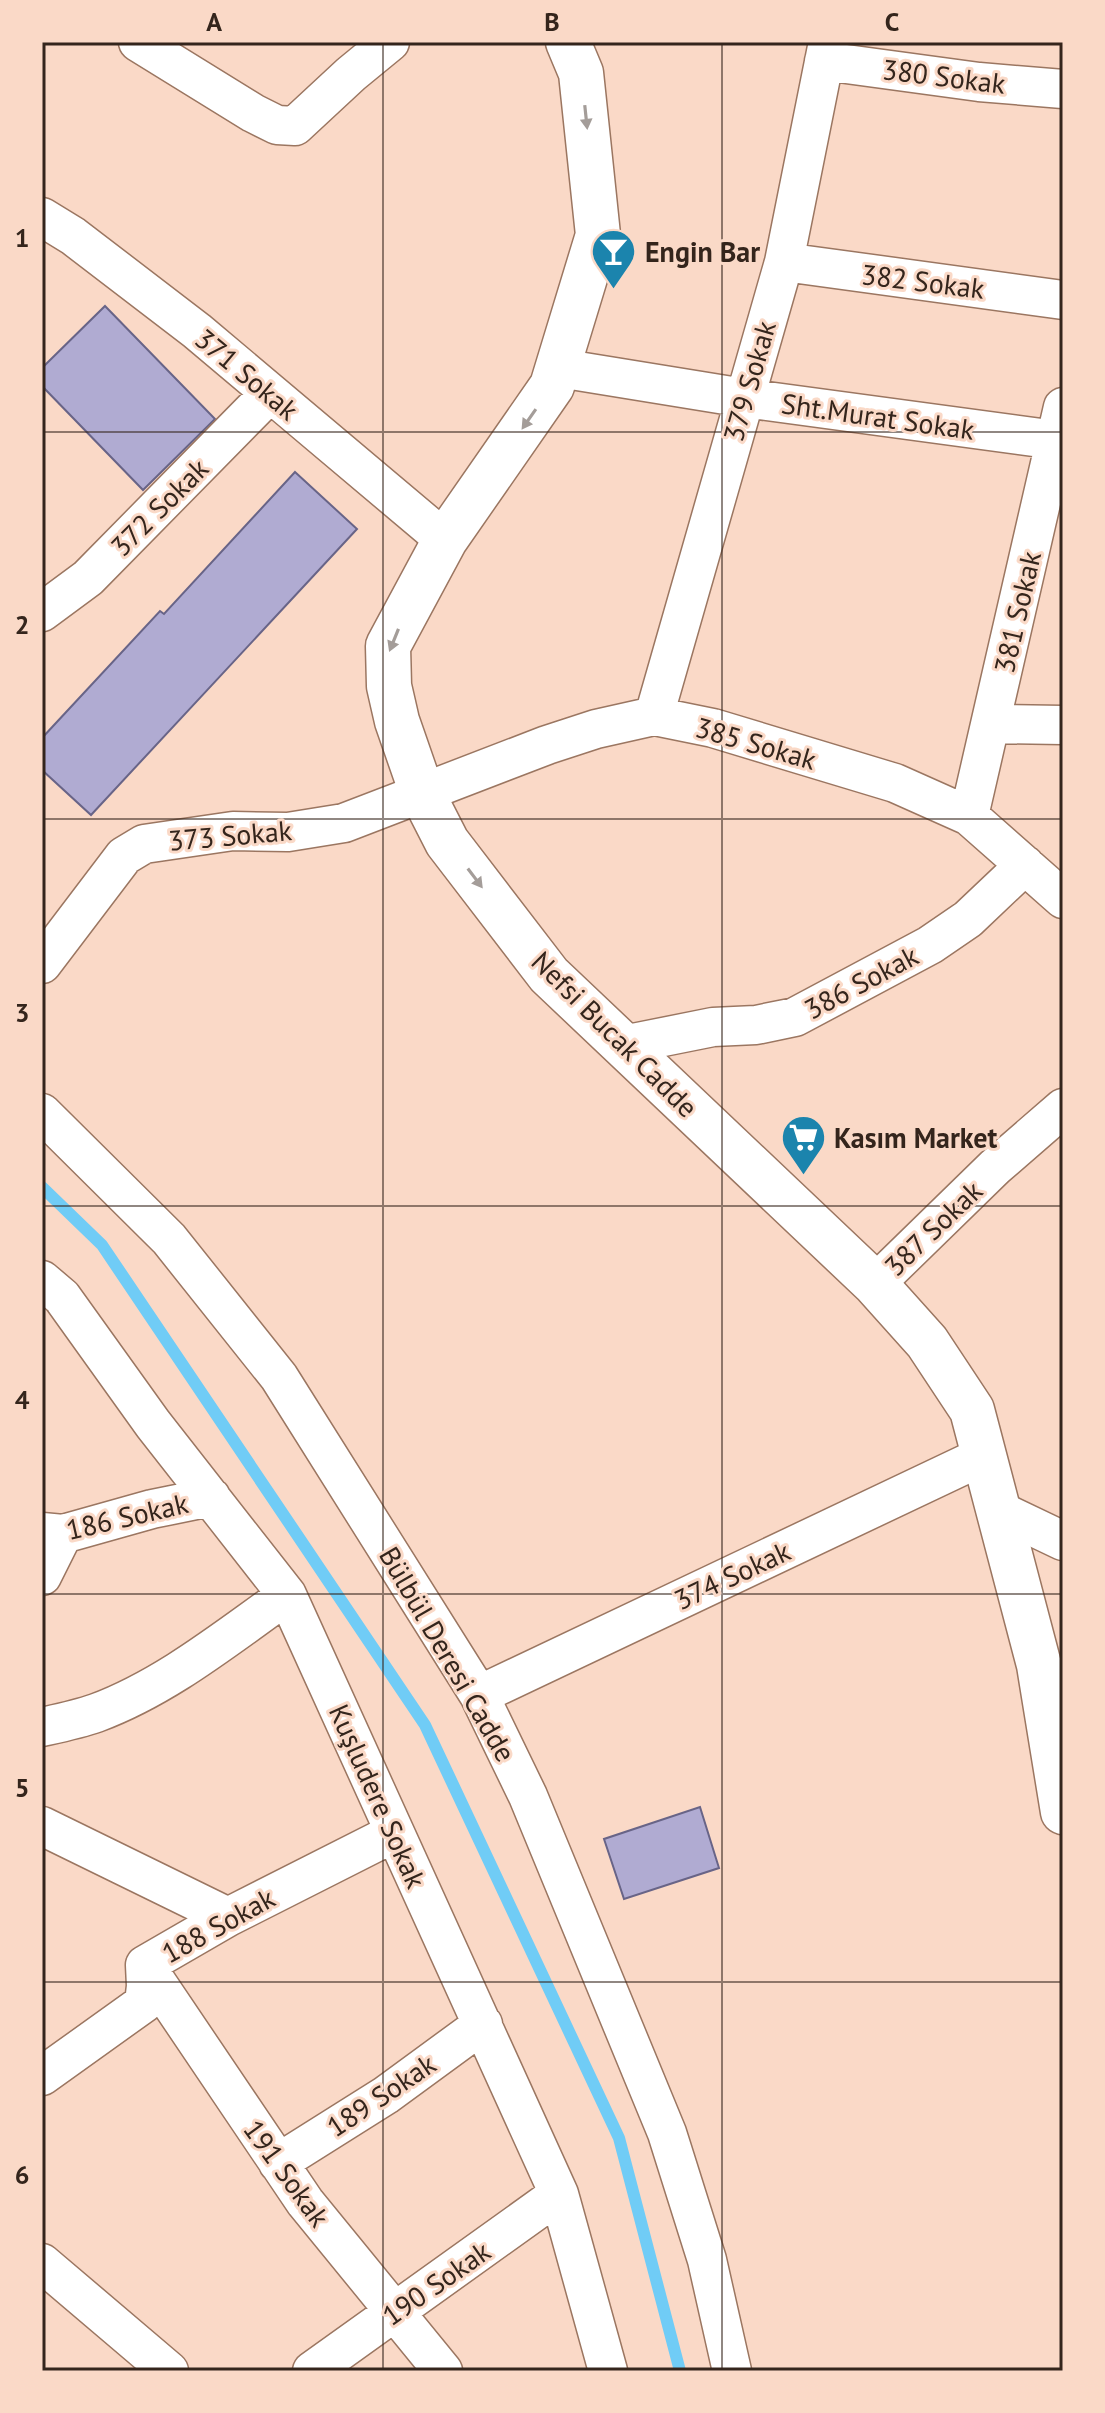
<svg xmlns="http://www.w3.org/2000/svg" width="1105" height="2413" font-family="'PT Sans',sans-serif">
	<style>
		.lines { fill: none; stroke-linecap: round; stroke-linejoin: round }
		.stream { stroke: #70ccf6; stroke-width: 12 }
		.building { fill: #b0abd2; stroke: #686487; stroke-width: 2 }
		.minor-casing { stroke: #9b7661; stroke-width: 41 }
		.tertiary-casing { stroke: #9b7661; stroke-width: 47 }
		.minor { stroke: #fff; stroke-width: 38 }
		.tertiary { stroke: #fff; stroke-width: 44 }
		.oneway { fill: #a49d99 }
		.grid { fill: none; stroke: #34251c; stroke-width: 2; stroke-opacity: 0.55 }
		.labels { text-anchor: middle; dominant-baseline: central; stroke-width: 6; stroke-linejoin: round; paint-order: stroke }
		.street-label { font-size: 28px; fill: #34251c; stroke: #fad9c7 }
		.poi-label { font-size: 28px; font-weight: bold; fill: #34251c; stroke: #fad9c7; text-anchor: start }
		.neatline { fill: none; stroke: #34251c; stroke-width: 3 }
		.grid-label { font-size: 26px; text-anchor: middle; font-weight: bold; fill: #34251c }
	</style>
	<rect width="100%" height="100%" fill="#fad9c7"/>
	<g class="lines">
		<path class="stream" d="M42,1187L102,1245L425,1725L619,2138L680,2371"/>
	</g>
	<path class="building" d="M105,306L215,419L143,490L42,386V368Z
		M295,472L357,529L91,815L42,770V738L160,611L164,614Z
		M700,1807L719,1868L624,1899L604,1839Z"/>
	<g class="lines">
		<defs>
			<path id="minor" d="M138,42L253,113L277,125L295,126L351,74L390,42
				M824,61L979,82L1063,89
				M42,217L73,236L197,331L445,540
				M784,262L1063,300
				M559,368L744,398L1056,440
				M42,612L88,578L270,393
				M654,716L784,262L828,42
				M991,724L1063,725
				M969,816L1063,407
				M42,964L124,856L144,844L233,831L288,832L344,823L547,745L596,729L654,716L713,728L895,783L969,816L1063,899
				M623,1045L713,1027L756,1025L795,1017L930,945L968,919L1025,865
				M42,1113L169,1239L279,1377L479,1695L528,1796L667,2133L707,2260L732,2371
				M42,1280L62,1297L153,1424L287,1595L559,2194L608,2371
				M875,1284L995,1167L1063,1108
				M998,1510L1063,1541
				M42,1532L63,1534L152,1509L211,1497
				M42,1576L63,1534
				M479,1695L985,1455
				M42,1727C60,1723 79,1719 96,1713C166,1687 226,1638 287,1595
				M42,1826L228,1917
				M145,1965L305,2202L443,2371
				M145,1965L228,1917L394,1833
				M42,2076L144,2003L146,1986L145,1965
				M278,2163L386,2095L483,2024
				M42,2263L169,2371
				M312,2371L559,2194"/>
			<path id="tertiary" d="M568,42L581,73L598,235L552,386L445,540L388,646L389,686L397,721L422,793L447,842L549,975L875,1284L927,1342L972,1410L1039,1665L1063,1812"/>
		</defs>
		<use href="#minor" class="minor-casing"/>
		<use href="#tertiary" class="tertiary-casing"/>
		<use href="#minor" class="minor"/>
		<use href="#tertiary" class="tertiary"/>
	</g>
	<defs><path id="oneway-solid" d="M-6-.8H1V-3.2L6.5 0L1 3.2V.8H-6Z" transform="scale(2)"/></defs>
	<g class="oneway">
		<use href="#oneway-solid" transform="translate(586 117) rotate(84)"/>
		<use href="#oneway-solid" transform="translate(529 419) rotate(125)"/>
		<use href="#oneway-solid" transform="translate(394 640) rotate(112)"/>
		<use href="#oneway-solid" transform="translate(475 878) rotate(53)"/>
	</g>
	<path class="grid" d="M383,42V2371M722,42V2371M42,432H1063M42,819H1063M42,1206H1063M42,1594H1063M42,1982H1063"/>
	<defs>
		<symbol id="bar-pin" viewBox="-11 -11 22 30"><path d="M0 17L-7.5 6A9.5 9.5 0 1 1 7.5 6Z" fill="#1b84ad" stroke="#fad9c7"/><path d="M-6-5H6L.8 .8V4.5H3.5V6h-7V4.5H-.8V.8Z" fill="#fff"/></symbol>
		<symbol id="supermarket-pin" viewBox="-11 -11 22 30"><path d="M0 17L-7.5 6A9.5 9.5 0 1 1 7.5 6Z" fill="#1b84ad" stroke="#fad9c7"/><path d="M-6-5.5h2.5l.6 2H6L4.5 2H-2.5L-4.4-4H-6ZM-1.5 3.2a1.3 1.3 0 1 0 .1 0ZM3 3.2a1.3 1.3 0 1 0 .1 0Z" fill="#fff"/></symbol>
	</defs>
	<g fill-rule="evenodd">
		<use href="#bar-pin" x="588" y="226" width="51" height="69"/>
		<use href="#supermarket-pin" x="778" y="1112" width="51" height="69"/>
	</g>
	<g class="labels">
		<g class="street-label">
			<text transform="translate(944 76) rotate(7)">380 Sokak</text>
			<text transform="translate(923 281) rotate(7)">382 Sokak</text>
			<text transform="translate(247 374) rotate(40)">371 Sokak</text>
			<text transform="translate(749 381) rotate(-74)">379 Sokak</text>
			<text transform="translate(878 416) rotate(8)">Sht.Murat Sokak</text>
			<text transform="translate(159 507) rotate(-45)">372 Sokak</text>
			<text transform="translate(1017 612) rotate(-77)">381 Sokak</text>
			<text transform="translate(756 743) rotate(16)">385 Sokak</text>
			<text transform="translate(230 835) rotate(-5)">373 Sokak</text>
			<text transform="translate(861 982) rotate(-28)">386 Sokak</text>
			<text transform="translate(615 1034) rotate(45)">Nefsi Bucak Cadde</text>
			<text transform="translate(933 1228) rotate(-44)">387 Sokak</text>
			<text transform="translate(127 1516) rotate(-13)">186 Sokak</text>
			<text transform="translate(732 1575) rotate(-25)">374 Sokak</text>
			<text transform="translate(448 1654) rotate(60)">Bülbül Deresi Cadde</text>
			<text transform="translate(378 1796) rotate(66)">Kuşludere Sokak</text>
			<text transform="translate(218 1925) rotate(-29)">188 Sokak</text>
			<text transform="translate(381 2095) rotate(-34)">189 Sokak</text>
			<text transform="translate(287 2173) rotate(54)">191 Sokak</text>
			<text transform="translate(436 2283) rotate(-35)">190 Sokak</text>
		</g>
		<g class="poi-label">
			<text x="645" y="251">Engin Bar</text>
			<text x="834" y="1137">Kasım Market</text>
		</g>
	</g>
	<rect width="1105" height="2413" fill="none" stroke="#fad9c7" stroke-width="88"/>
	<rect x="44" y="44" width="1017" height="2325" class="neatline"/>
	<g class="grid-label">
		<text x="214" y="31">A</text>
		<text x="552" y="31">B</text>
		<text x="892" y="31">C</text>
		<text x="22" y="247">1</text>
		<text x="22" y="634">2</text>
		<text x="22" y="1022">3</text>
		<text x="22" y="1409">4</text>
		<text x="22" y="1797">5</text>
		<text x="22" y="2184">6</text>
	</g>
</svg>
